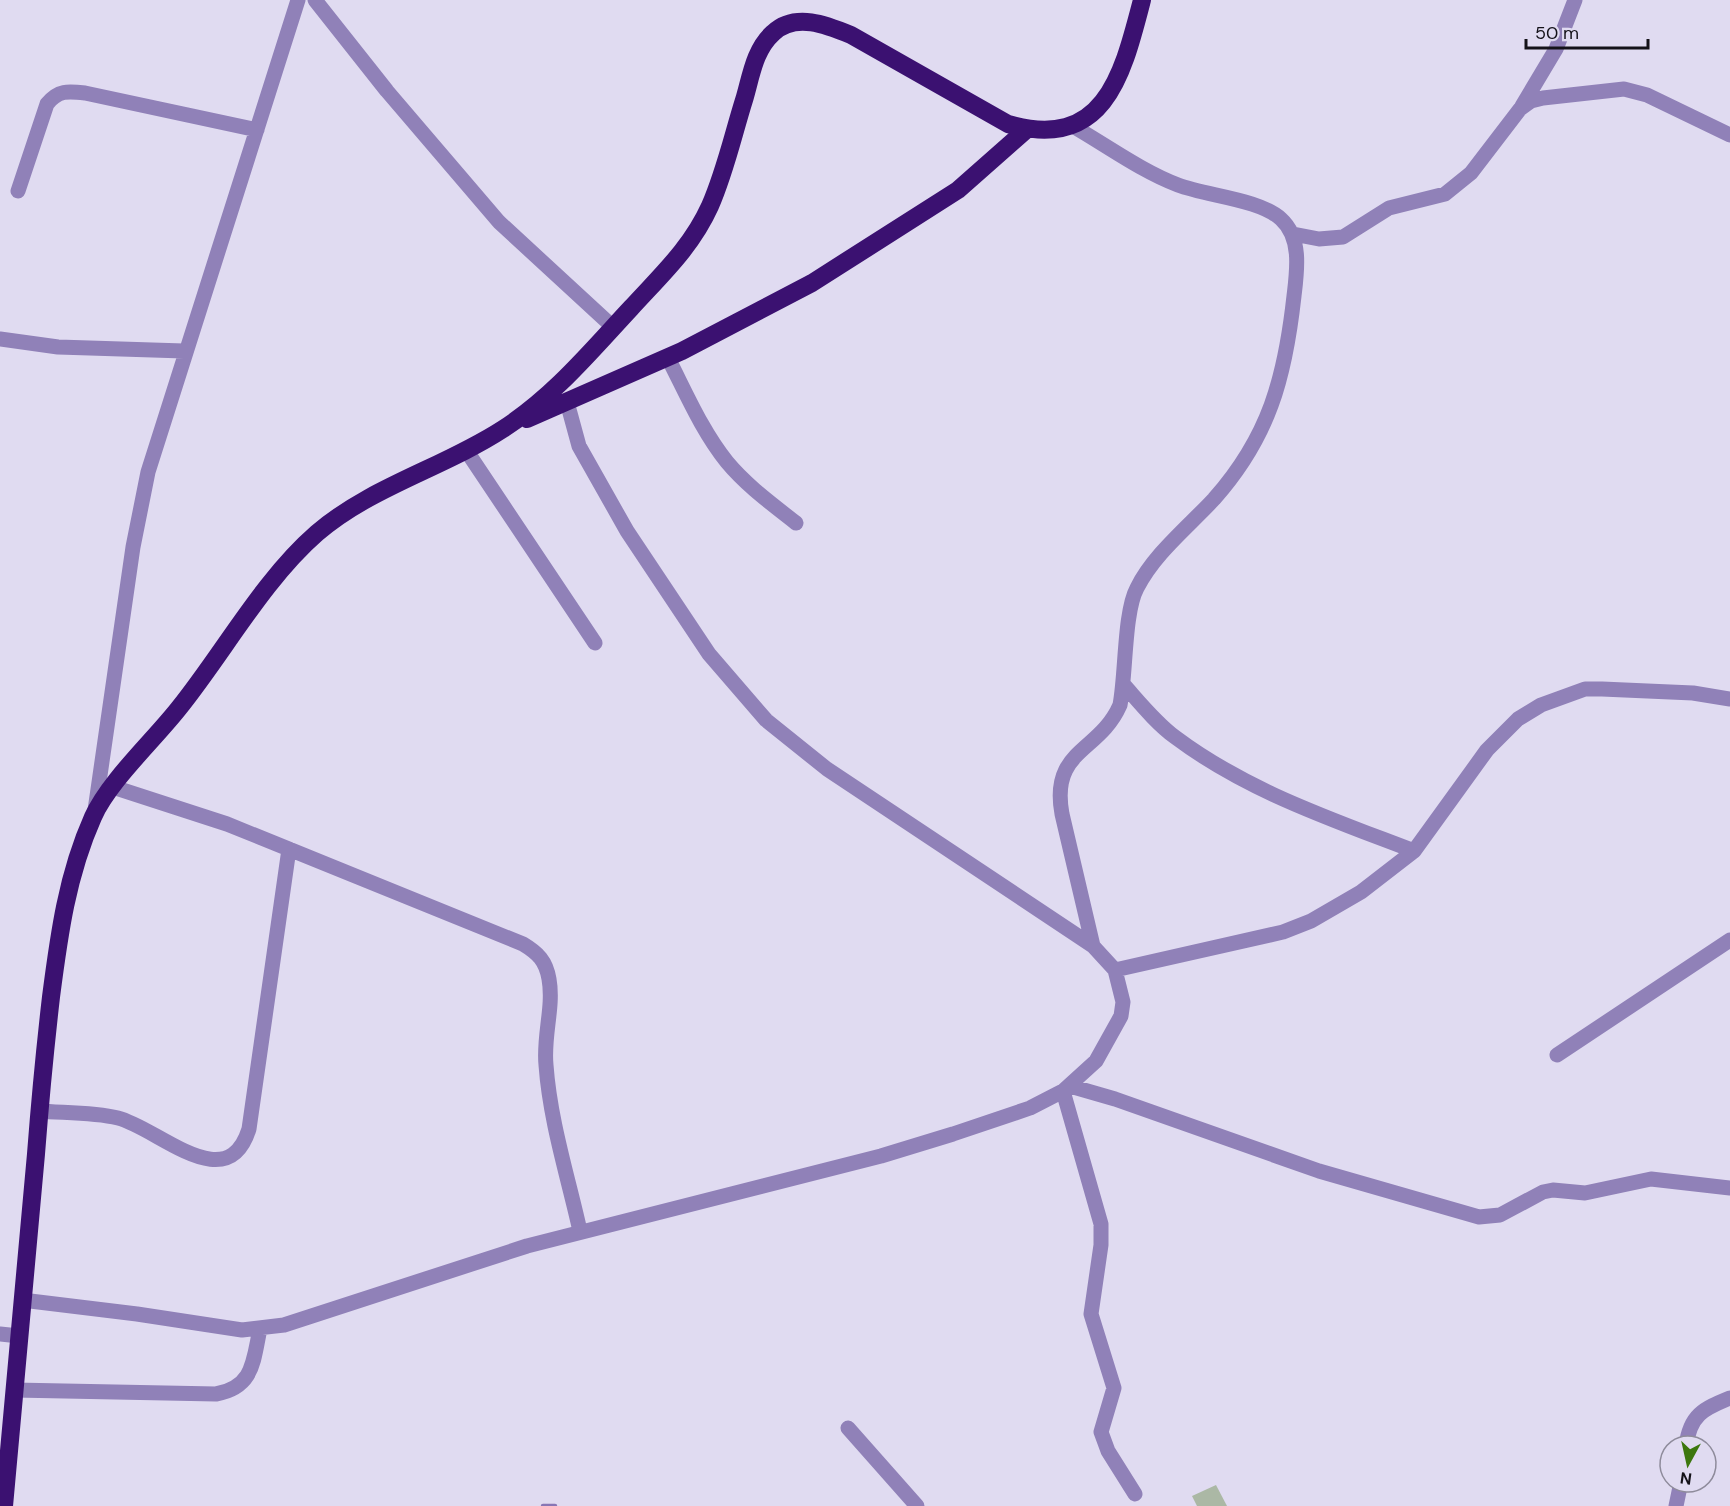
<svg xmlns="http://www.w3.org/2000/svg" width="1730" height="1506" font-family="'DM Sans',sans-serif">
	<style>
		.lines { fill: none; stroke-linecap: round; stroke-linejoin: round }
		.stream { stroke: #8876b5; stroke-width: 4.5 }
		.building { fill: #abb8a5 }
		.minor { stroke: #9081b8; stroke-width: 15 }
		.highway { stroke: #3b1171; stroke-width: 18 }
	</style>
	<rect width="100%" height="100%" fill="#e0dbf1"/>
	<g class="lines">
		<path class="stream" d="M543,1506H555"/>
	</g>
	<path class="building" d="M1216,1485L1227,1506H1197L1192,1496Z"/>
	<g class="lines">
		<path class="minor" d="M315,0L387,91L499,222L613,327
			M1522,106L1556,49L1575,0
			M1071,125C1106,145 1141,171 1178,185C1207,196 1259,199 1281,219C1302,238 1297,271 1294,296C1285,378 1269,437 1214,499C1188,527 1154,554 1137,588C1124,612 1126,674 1120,705C1099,753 1050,749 1062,814L1093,946
			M18,191L47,104C58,90 68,91 85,93L257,130
			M1293,234L1319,239L1343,237L1389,208L1445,194L1471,173L1520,109L1531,101L1543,98L1624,89L1647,95L1730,135
			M0,339L58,347L184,351
			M668,358C686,393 702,431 727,462C747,486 772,504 796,523
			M466,450L595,643
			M1124,685C1140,703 1156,723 1175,737C1247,791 1331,819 1414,851
			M113,787L227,824L523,944C538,953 546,961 549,979C554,1007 543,1036 546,1065C550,1121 568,1177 580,1231
			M95,810L133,547L148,472L298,0
			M1115,970L1283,932L1311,921L1361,892L1414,851L1487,750L1518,719L1541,705L1585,689H1602L1693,693L1730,699
			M1557,1055L1730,940
			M1070,1086L1115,1099L1319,1171L1479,1217L1500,1215L1543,1192L1553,1190L1585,1193L1651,1179L1730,1188
			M1063,1091L1101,1224V1245L1091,1314L1114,1388L1101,1432L1108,1451L1135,1494
			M39,1111C65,1113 93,1112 118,1118C158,1128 227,1199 249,1129L289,849
			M22,1300L137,1314L242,1330L284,1325L527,1246L881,1156L953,1134L1030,1108L1063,1091L1096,1061L1121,1016L1123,1002L1115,970L1093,946L827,769L766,720L709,654L627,531L579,446L567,402
			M0,1334L19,1336
			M14,1390L216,1394C254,1387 253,1361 260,1329
			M848,1428L917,1506
			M1686,1446C1690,1415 1703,1409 1730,1398
			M1676,1506L1681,1482"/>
		<path class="highway" d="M527,419L682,351L812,283L958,190L1026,130
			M4,1506C14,1389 26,1272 36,1154C40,1102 45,1049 51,997C59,935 67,875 93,817C109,781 154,740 179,708C224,652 263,580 317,533C372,486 443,468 503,429C553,397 591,351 631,308C661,275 691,248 710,206C725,172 733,135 744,100C751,77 754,50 773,33C795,12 827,25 851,35L1008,124C1105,152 1123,73 1142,0"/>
	</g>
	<g transform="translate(1688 1464) rotate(188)"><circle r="28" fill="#e0dbf1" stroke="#8e8b9b" stroke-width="1.5"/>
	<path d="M0-4.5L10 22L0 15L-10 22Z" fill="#3c770e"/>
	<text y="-9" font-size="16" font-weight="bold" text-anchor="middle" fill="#141219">N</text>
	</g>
	<path d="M1526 39v9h122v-9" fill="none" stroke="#141219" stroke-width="3"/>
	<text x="1535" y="39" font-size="18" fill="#141219" stroke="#e0dbf1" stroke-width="4.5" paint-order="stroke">50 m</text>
</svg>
